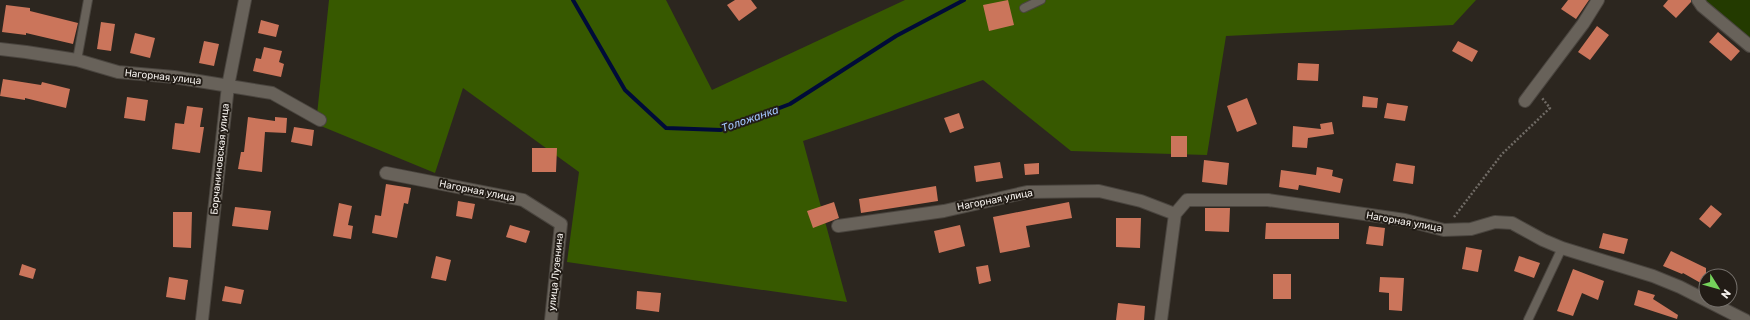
<svg xmlns="http://www.w3.org/2000/svg" width="1750" height="320" font-family="Rubik,sans-serif">
	<style>
		.green { fill: #233a00 }
		.forest { fill: #375900 }
		.lines { fill: none; stroke-linecap: round; stroke-linejoin: round }
		.stream { stroke: #000b38; stroke-width: 4 }
		.building { fill: #cb755b }
		.lane-casing { stroke: #4a453f; stroke-width: 10 }
		.street-casing { stroke: #4a453f; stroke-width: 14 }
		.path { stroke: #706b65; stroke-width: 2.5; stroke-dasharray: 2 2; stroke-linecap: butt }
		.lane { stroke: #68625a; stroke-width: 8 }
		.street { stroke: #68625a; stroke-width: 12 }
		.labels { text-anchor: middle; dominant-baseline: central; stroke-width: 4; stroke-linejoin: round; paint-order: stroke }
		.street-label { font-size: 10px; fill: #f4f0ec; stroke: #221c16 }
		.water-label { font-size: 11px; font-style: italic; fill: #a3c6fe; stroke: #221c16 }
	</style>
	<rect width="100%" height="100%" fill="#2c261f"/>
	<path class="green" d="M1703,0H1750V44Z"/>
	<path class="forest" d="M329,0H666L712,90L905,0H1476L1453,25L1226,36L1207,155L1071,151L983,80L803,141L847,302L567,262L579,172L463,88L435,173L316,124Z"/>
	<g class="lines">
		<path class="stream" d="M573,0L625,90L666,128L721,130L790,104L896,36L964,0"/>
	</g>
	<path class="building" d="M735,0H751L757,8L739,21L727,5Z
		M1008,0L1014,25L989,31L983,5Z
		M1568,0H1589L1576,19L1561,9Z
		M1668,0H1691V2L1676,18L1663,6Z
		M6,5L30,8V11L78,23L73,44L26,33V35L2,32Z
		M261,20L279,25L276,37L258,33Z
		M101,22L115,24L111,51L97,49Z
		M1597,26L1609,35L1590,60L1578,52Z
		M1718,32L1740,51L1731,61L1709,42Z
		M135,33L155,38L150,58L130,53Z
		M204,41L219,44L214,66L199,63Z
		M1458,41L1478,51L1472,62L1452,51Z
		M264,47L282,51L279,62L284,64L281,77L253,71L256,58L261,59Z
		M1298,63L1319,64L1318,81L1297,80Z
		M3,79L41,85L42,82L70,89L66,108L25,98V100L0,96Z
		M1363,96L1378,98L1377,108L1362,107Z
		M127,97L148,100L145,121L124,118Z
		M1247,98L1257,124L1237,132L1227,106Z
		M1387,103L1408,106L1405,121L1384,118Z
		M187,106L203,108L200,127H204L200,153L172,149L175,123L184,124Z
		M959,113L964,128L950,133L944,118Z
		M248,117L275,121V117L287,118L286,133L265,132L262,172L238,169L241,152H244Z
		M1332,122L1334,134L1308,138L1307,148L1292,147L1293,126L1321,129L1320,124Z
		M294,127L314,130L312,146L291,142Z
		M1171,136H1187V157H1171Z
		M532,148H557L556,172H532Z
		M1204,160L1229,163L1227,185L1202,182Z
		M1000,162L1003,178L976,182L974,166Z
		M1039,163V174L1025,175L1024,164Z
		M1396,163L1415,166L1413,184L1393,181Z
		M1317,167L1333,170L1332,176L1343,179L1340,193L1299,185L1298,190L1279,187L1281,170L1316,175Z
		M386,184L411,188L408,204L404,203L397,238L372,233L375,215L381,216Z
		M936,186L938,201L861,213L859,199Z
		M458,201L475,204L472,219L456,216Z
		M834,202L839,218L813,228L807,211Z
		M1069,202L1072,218L1026,226L1030,247L1000,253L993,217Z
		M339,203L352,206L348,225L353,226L351,239L333,236Z
		M1711,205L1722,214L1710,228L1699,219Z
		M235,207L271,211L268,230L232,226Z
		M1205,208H1230L1229,232L1205,231Z
		M173,212H192L191,248L173,247Z
		M1116,218H1141L1140,248L1116,247Z
		M1266,223H1339V239H1265Z
		M510,225L530,231L526,243L506,237Z
		M960,225L965,246L939,253L934,231Z
		M1369,226L1385,228L1383,246L1366,244Z
		M1603,233L1628,239L1624,254L1599,248Z
		M1466,247L1482,250L1478,272L1462,269Z
		M1671,251L1706,268V286L1683,273L1682,274L1663,266Z
		M436,256L451,260L446,281L431,278Z
		M1519,256L1540,263L1534,278L1514,271Z
		M22,264L36,269L33,279L19,275Z
		M988,265L991,281L979,284L976,267Z
		M1573,269L1604,281L1598,300L1582,293L1573,316L1557,311Z
		M1273,274H1291V299H1273Z
		M169,277L188,280L185,300L166,297Z
		M1380,277L1404,278L1402,311L1389,310V293L1379,292Z
		M225,286L244,290L241,304L222,301Z
		M1638,290L1655,295L1653,299L1678,315L1677,319L1634,305Z
		M637,291L661,293L659,312L636,309Z
		M1118,303L1145,306L1144,320H1116Z"/>
	<g class="lines">
		<defs>
			<path id="lane" d="M1024,8L1041,0
				M77,60L88,0
				M1528,320L1562,248"/>
			<path id="street" d="M1698,0L1702,6L1750,46
				M0,49L26,52L77,60L118,72L174,77L272,93L320,120
				M1525,101L1583,24L1598,0
				M386,173L523,200L561,224L551,320
				M838,226L944,211L1027,192L1099,191L1141,201L1175,214
				M202,320L228,86L245,0
				M1161,320L1175,214L1187,200H1268L1405,220L1444,230L1471,229L1495,222L1512,223L1543,240L1562,248L1653,276L1680,287L1745,320"/>
		</defs>
		<use href="#lane" class="lane-casing"/>
		<use href="#street" class="street-casing"/>
		<path class="path" d="M1454,217L1502,154L1550,108L1542,98"/>
		<use href="#lane" class="lane"/>
		<use href="#street" class="street"/>
	</g>
	<g class="labels">
		<g class="street-label">
			<text transform="translate(163 77) rotate(6)">Нагорная улица</text>
			<text transform="translate(220 159) rotate(-84)">Борчаниновская улица</text>
			<text transform="translate(477 191) rotate(11)">Нагорная улица</text>
			<text transform="translate(995 200) rotate(-11)">Нагорная улица</text>
			<text transform="translate(1404 222) rotate(10)">Нагорная улица</text>
			<text transform="translate(556 272) rotate(-84)">улица Лузенина</text>
		</g>
		<g class="water-label">
			<text transform="translate(750 119) rotate(-19)">Толожанка</text>
		</g>
	</g>
	<g transform="translate(1718 288) rotate(127)"><circle r="19" fill="#221c16" stroke="#76716c"/>
	<path d="M0-3L7 15L0 10L-7 15Z" fill="#75d25b"/>
	<text y="-6" font-size="11" font-weight="bold" text-anchor="middle" fill="#f4f0ec">N</text>
	</g>
</svg>
